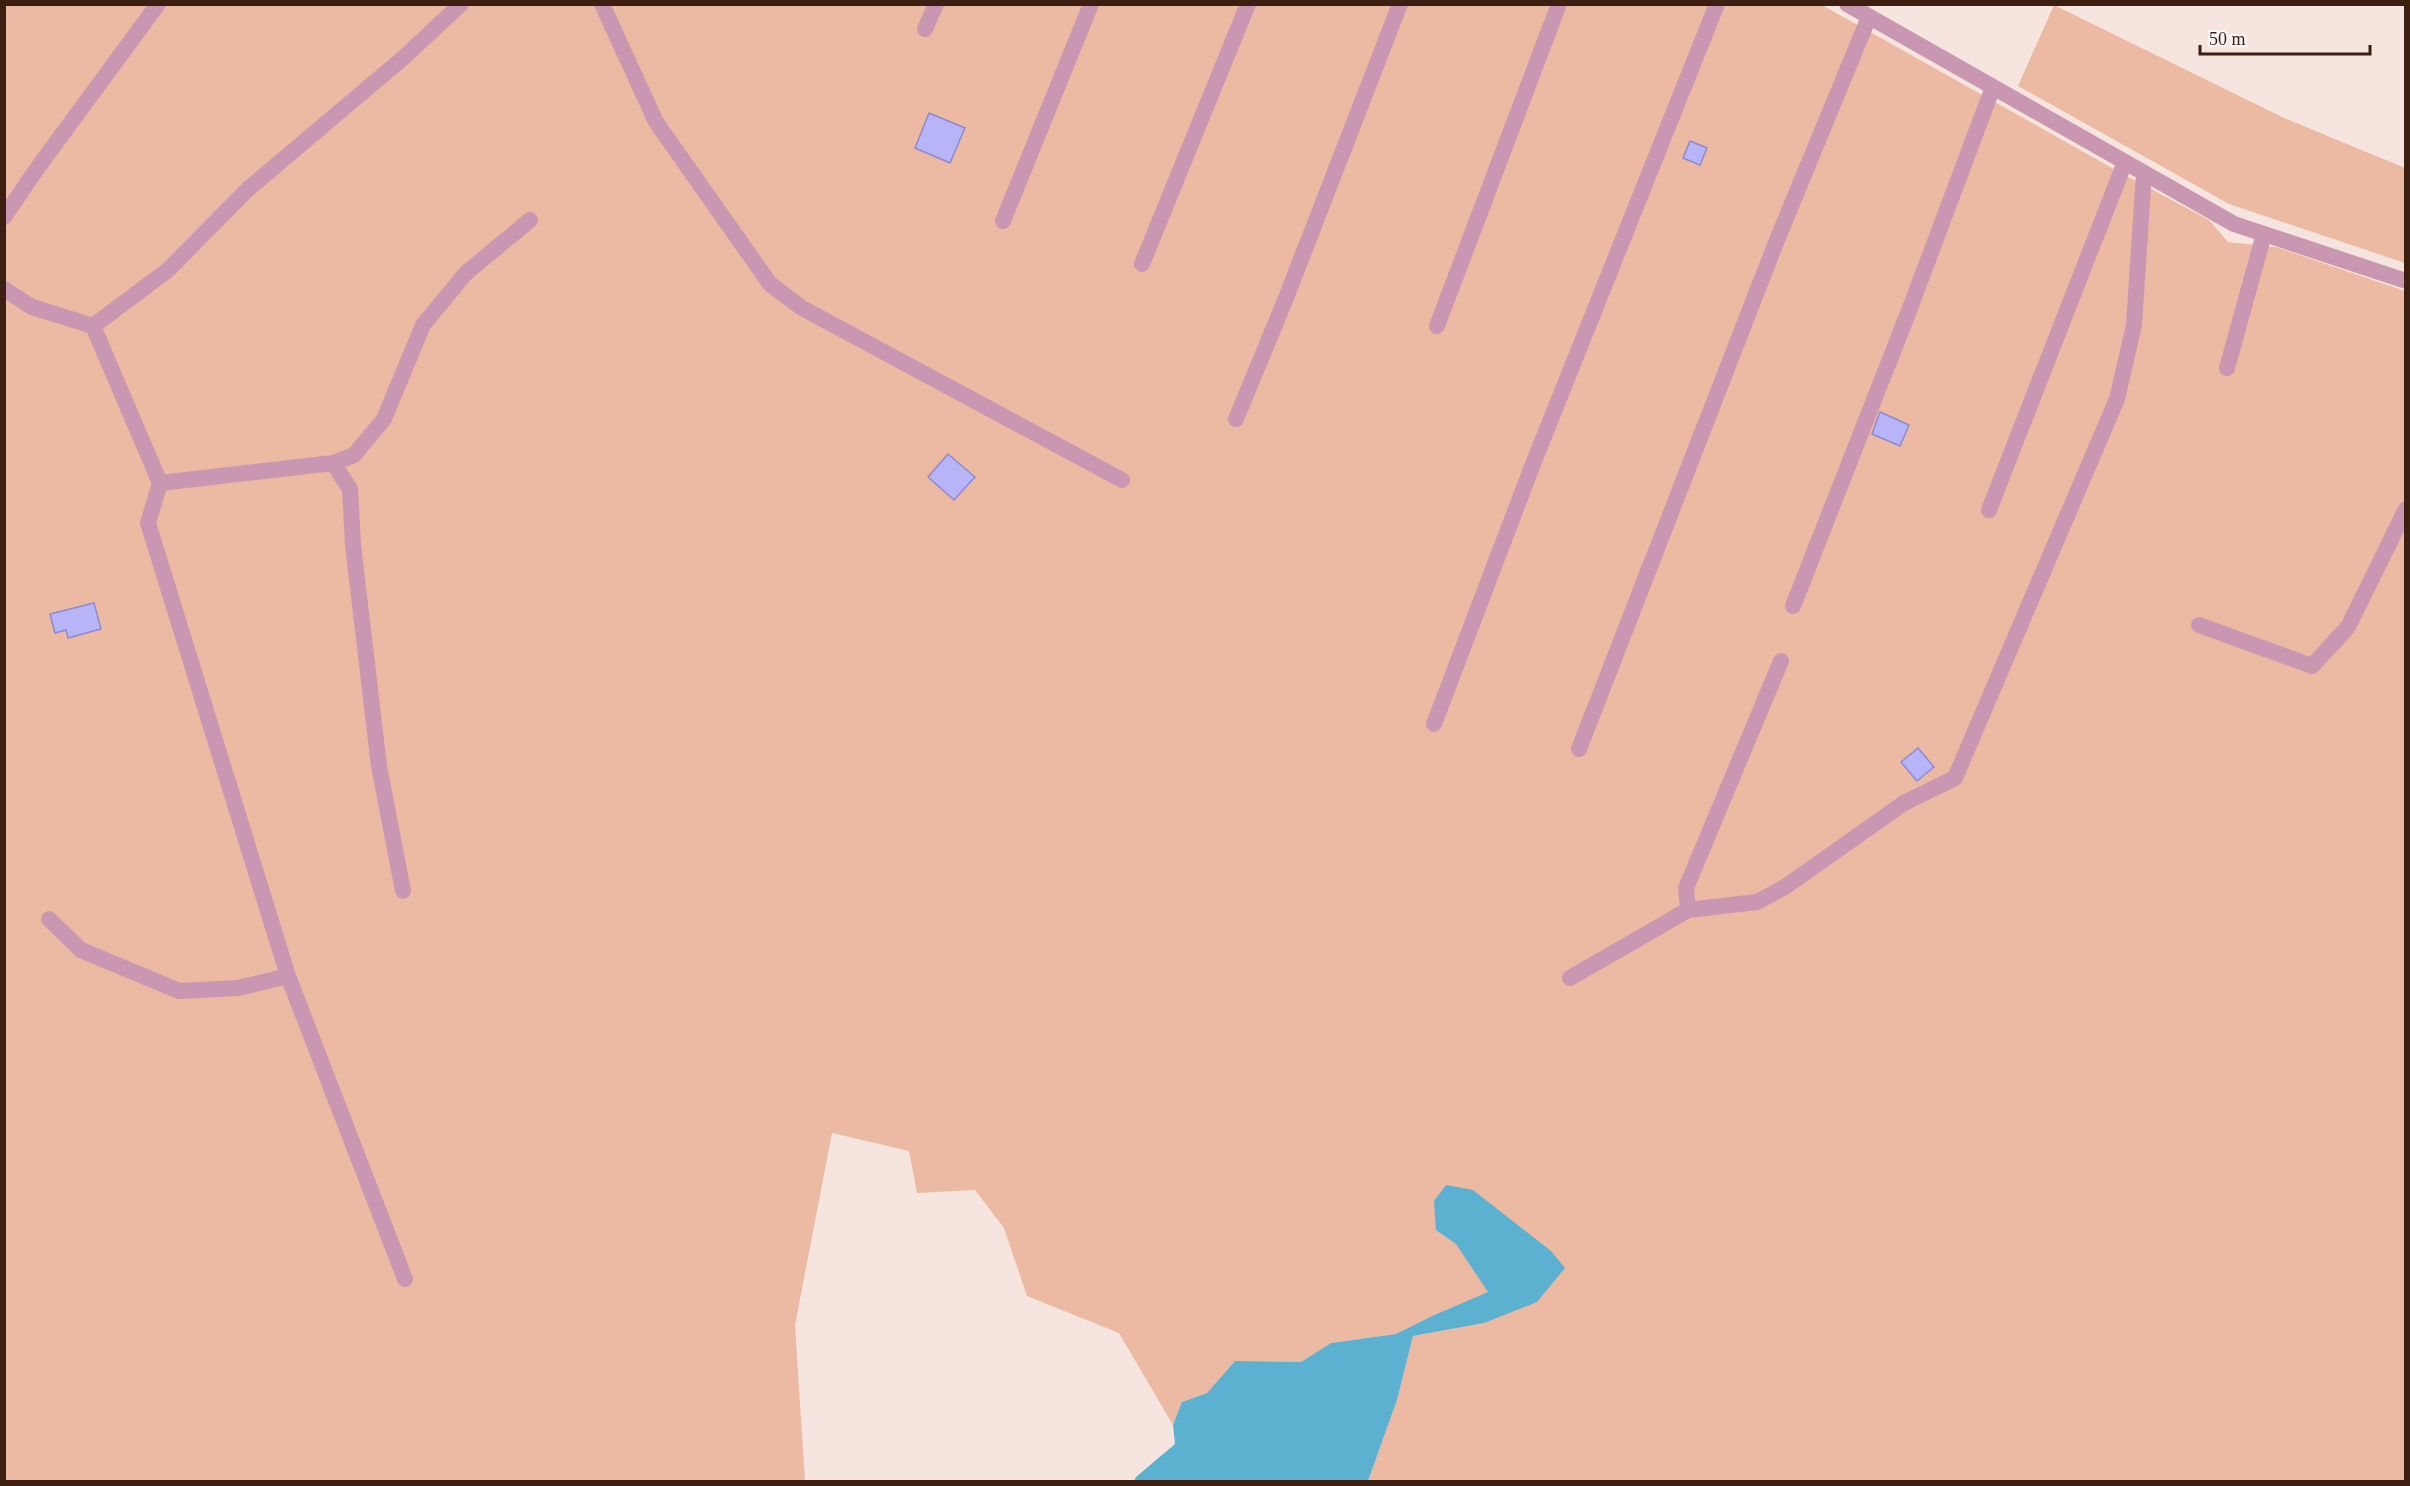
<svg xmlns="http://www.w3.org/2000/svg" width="2410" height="1486" font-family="'Times New Roman',serif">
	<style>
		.green { fill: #ecb9a2 }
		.water { fill: #5cb0d0 }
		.building { fill: #b7b4f7; stroke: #8e8ad1; stroke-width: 1.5 }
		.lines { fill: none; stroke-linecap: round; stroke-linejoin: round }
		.minor { stroke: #c997b1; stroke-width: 16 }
	</style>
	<rect width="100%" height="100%" fill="#f6e5de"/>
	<path class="green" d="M5,5H1822L2121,173L2209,220L2228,242L2276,247L2405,291V1481H1368L1397,1400L1413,1336L1484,1323L1507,1218L1473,1190L1456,1244L1489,1292L1432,1316L1396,1334L1331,1343L1301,1362L1235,1361L1207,1393L1182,1402L1173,1425L1119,1333L1027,1296L1004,1228L975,1190L917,1193L909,1151L832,1133L795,1325L805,1481L5,1482Z
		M2054,5L2284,118L2405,168V263L2229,204L2018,86Z"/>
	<path class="water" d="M1446,1185L1473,1190L1551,1251L1565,1268L1537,1302L1484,1323L1413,1336L1397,1400L1368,1481H1134L1136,1477L1175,1444L1173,1425L1182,1402L1207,1393L1235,1361L1301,1362L1331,1343L1396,1334L1432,1316L1488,1292L1456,1244L1436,1230L1434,1201Z"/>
	<path class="building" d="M929,113L965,128L950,163L915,148Z
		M1690,141L1707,148L1700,165L1683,158Z
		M1880,412L1909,425L1900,446L1872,434Z
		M948,454L975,477L954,500L928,477Z
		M94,603L101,629L68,638L66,630L55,633L50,614Z
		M1918,748L1934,767L1917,781L1901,762Z"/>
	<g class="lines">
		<path class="minor" d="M602,4L656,122L770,284L802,308L1122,480
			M1847,4L2234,224L2406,281
			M925,29L936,4
			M4,217L36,170L158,4
			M1003,221L1091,4
			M1142,264L1248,4
			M4,289L32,307L93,326L160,483L148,523L288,976L405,1279
			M93,326L168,270L248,189L402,59L461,4
			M1437,326L1559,4
			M2227,368L2264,234
			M1236,419L1286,298L1400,4
			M333,463L350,489L353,545L379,766L403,891
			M160,483L333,463L354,455L384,419L423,325L466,273L530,220
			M1989,510L2125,162
			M1793,606L1907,316L1993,87
			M2199,625L2312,666L2348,627L2406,509
			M1434,724L1533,464L1717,4
			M1579,749L1777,240L1869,17
			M1688,910L1686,888L1781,661
			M49,919L81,950L179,991L238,988L288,976
			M1570,978L1688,910L1757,902L1785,887L1904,803L1955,778L2117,399L2134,325L2144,173"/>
	</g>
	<rect width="2410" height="1486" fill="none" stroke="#3d1f11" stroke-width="12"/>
	<path d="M2200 45v9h170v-9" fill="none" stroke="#3d1f11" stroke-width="3"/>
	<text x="2209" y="45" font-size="18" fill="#3d1f11" stroke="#f6f6f6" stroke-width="4.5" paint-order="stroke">50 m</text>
</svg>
